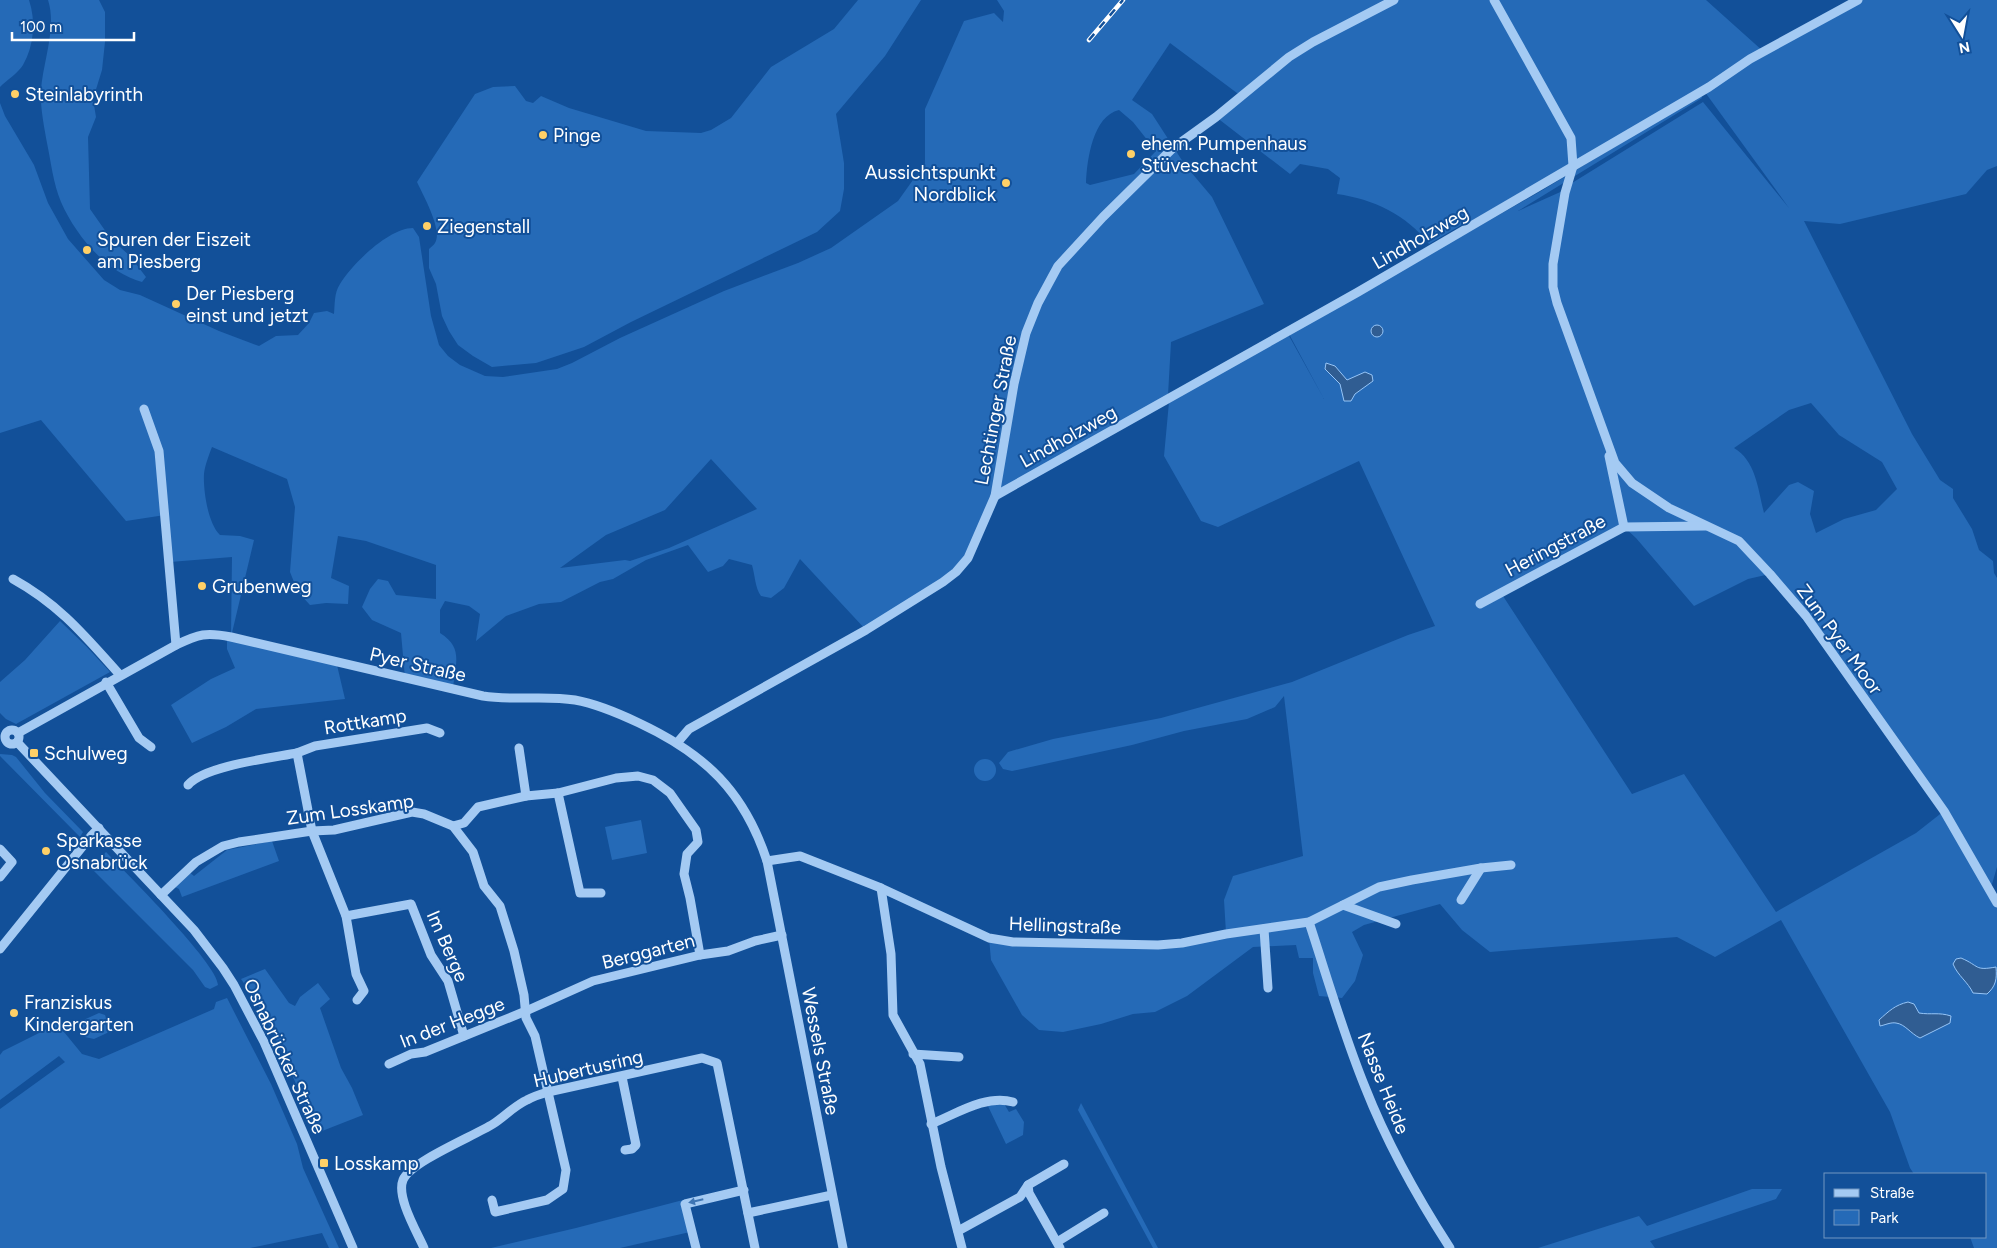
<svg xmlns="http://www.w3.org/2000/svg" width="1997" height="1248" font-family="Figtree,sans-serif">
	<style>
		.green { fill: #256ab7; fill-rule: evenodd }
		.water { fill: #305d92; stroke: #96c5f7 }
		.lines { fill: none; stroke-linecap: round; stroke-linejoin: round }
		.minor { stroke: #a4caf3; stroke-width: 9 }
		.rail-casing { stroke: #fff; stroke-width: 4.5 }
		.rail { stroke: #125099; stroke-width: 2.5; stroke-dasharray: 8; stroke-linecap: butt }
		.oneway { fill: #3e75b4 }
		.poi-dot { fill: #ffd067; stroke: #125099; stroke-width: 2 }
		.labels { text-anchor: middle; stroke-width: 4; stroke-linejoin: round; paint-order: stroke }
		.poi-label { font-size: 19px; fill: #fff; stroke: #125099; text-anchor: start }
		.street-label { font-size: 19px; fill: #fff; stroke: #125099 }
	</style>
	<rect width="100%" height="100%" fill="#125099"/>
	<g class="green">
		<path d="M0,0H29C36,21 34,46 23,65C18,73 7,80 0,87Z"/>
		<path d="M48,0H99L105,12V42L102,70L93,99L96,117L88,137L90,209L111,239L130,256L146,277L142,282C106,272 76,236 61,202C53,183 51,162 47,143C44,126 40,107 41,90C43,62 57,27 48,0Z"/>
		<path d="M858,0H921L885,56L836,114L844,163V189L840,211L817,232L631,322L584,347L536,363L492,367L473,356L458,345L449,331L442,316L436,284L429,268V249C431,247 434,245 435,243C443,230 423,195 417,182L475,94L493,87L515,86L526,101L533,103L541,96L569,108L646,131L701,133L711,130L731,118L771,67L834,29Z"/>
		<path d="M997,0H1706L1764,52L1857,0H1997V166L1987,170L1966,194L1840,224L1804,221L1912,434L1940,480L1953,489V498L1972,529L1979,550L1993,561L1994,573L1997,578V867L1990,891L1997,903V1248H1974L1970,1237H1986V1174H1914L1910,1168L1890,1112L1781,920L1715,957L1677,937L1490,952L1462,930L1440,904L1364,925L1352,932L1363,955L1355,981L1342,998L1319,996L1313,973V958H1299L1296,945L1253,947L1187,996L1155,1012L1133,1014L1101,1024L1063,1032L1039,1030L1022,1015L991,960L989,938L1158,945L1226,933L1224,900L1233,876L1303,856L1284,696L1275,707L1247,719L1184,731L1132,745L1012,771L1003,769L999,763L1008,752L1053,739L1161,718L1292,682L1408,635L1435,626L1359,461L1218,527L1201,521L1164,456L1169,402L1288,334L1324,399L1289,334L1541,191L1701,95L1702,98L1518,211L1567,189L1572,183L1703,102L1789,208L1702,88L1464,225L1461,218L1463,224L1429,244C1407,215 1373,199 1337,194L1340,178L1328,169L1300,164L1290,174L1216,117L1241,96L1170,43L1132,100L1152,114L1185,165L1212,197L1264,304L1171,342L1168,395L995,496L978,538L956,572L866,630L800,559L784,588L771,598L761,596C755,588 755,575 752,565L729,559L723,566L708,572L688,545L646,560L613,579L600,582L561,602L539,604L506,616L476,641L480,614L469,606L445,601L440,610V633C464,648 455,664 453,689L405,678L401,633L372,620L362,607L370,589L378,579L388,581L396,595L436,599V565L366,541L338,536L331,578L349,586L348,604L326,603L310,605L298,592L290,572L295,507L287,479L212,447C209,455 205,465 204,474C203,490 208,524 220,535L240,536L254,540L231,637L336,661L345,699L256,709L226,727L192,743L171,705L211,679L235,668L227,649V636H231L232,557L170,562L165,515L126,521L41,420L0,433V103L5,116L34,165L48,203L68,239L104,280L120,290L140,295L219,331L259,346L276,336L298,335L309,323L314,313L327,311L334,314C335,304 334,293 340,284C352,264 389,228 413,228L419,237L431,316L439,345L448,356L460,365L485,376L503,377L557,369L572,363L620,338L724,291L798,263L831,248L898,201L925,163V109L964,21L994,13L1003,22L1004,11ZM1119,110L1133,122L1156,151L1134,174L1090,185L1086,183C1087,159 1093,116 1119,110ZM1811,403L1839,435L1882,462L1897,489L1876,510L1844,519L1816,533L1810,514L1814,491L1798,482L1789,485L1764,513C1758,489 1756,461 1734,448L1789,410ZM711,459L757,509L669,548L630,561L625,560L560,568L606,535L665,510ZM1624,527L1636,538L1694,606L1748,579L1770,574L1944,811L1916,833L1776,912L1684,774L1632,794L1501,593Z"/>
		<polygon points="60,621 86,646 110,672 16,724 6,719 0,713 0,682 25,660"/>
		<polygon points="0,754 12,755 16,757 45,793 83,832 80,837 0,756"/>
		<circle cx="985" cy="770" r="11"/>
		<polygon points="641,820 647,853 612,860 605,827"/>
		<polygon points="272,841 279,861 182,897 179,889 175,887 189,872 194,876 227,850"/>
		<path d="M106,852C125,872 218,964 218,985L210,989L205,987L193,970L91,868Z"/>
		<path d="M265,969L289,1003L295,1006L300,997L318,983L330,999L320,1008L341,1068L352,1088L363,1115L317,1133C294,1081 274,1025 241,979Z"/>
		<polygon points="227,998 271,1084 297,1144 303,1168 339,1248 329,1248 322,1233 250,1248 0,1248 0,1109 65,1062 59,1056 0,1100 0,1055 3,1051 45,1030 55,1021 82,1054 99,1059 214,1009 216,1002"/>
		<polygon points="99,1013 105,1015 110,1029 107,1033 94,1039 85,1037 79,1030 79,1022"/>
		<polygon points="1003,1102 1009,1112 1016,1109 1024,1122 1023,1135 1006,1144 987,1104"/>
		<polygon points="1081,1103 1158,1248 1153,1248 1078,1110"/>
		<polygon points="1752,1189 1782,1189 1776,1199 1650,1241 1655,1248 1538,1248 1639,1216 1647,1226"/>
		<polygon points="683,1200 690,1232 620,1248 491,1248 576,1228"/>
	</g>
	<g class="water">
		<circle cx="1377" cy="331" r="6"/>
		<polygon points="1326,363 1335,366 1347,380 1365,372 1372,375 1373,381 1355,394 1351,401 1344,401 1340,384 1325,369"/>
		<path d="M1961,958C1980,966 1974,971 1996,967C1997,979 1996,986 1987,994L1973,993C1968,982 1958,976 1953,964L1956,959Z"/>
		<path d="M1908,1002L1914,1004L1919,1013C1931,1015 1939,1012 1951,1016L1950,1023L1920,1038C1911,1034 1905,1024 1896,1023C1891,1022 1885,1025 1880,1026L1879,1020C1889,1011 1895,1005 1908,1002Z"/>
	</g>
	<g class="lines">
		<g class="minor">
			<polyline points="1494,0 1571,138 1573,166 1565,193 1553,264 1553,287 1557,303 1615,463 1632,483 1669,508 1739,541 1770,574 1806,616 1944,811 1997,903"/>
			<polyline points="144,409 159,451 176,645"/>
			<polyline points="1609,456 1624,527"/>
			<polyline points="995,496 1358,292 1709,87 1750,59 1858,0"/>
			<path d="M13,579C60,605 85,636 120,675"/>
			<polyline points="1480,604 1624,527 1705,526"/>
			<polyline points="106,682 139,738 151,747"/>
			<circle cx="12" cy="737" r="7"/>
			<path d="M18,733L176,645C199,634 206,632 231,637L483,696C513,701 545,695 575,700C597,704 618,713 639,723C705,754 744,791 767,861L843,1248"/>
			<polyline points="17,742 194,930 223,968 234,985 264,1042 353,1248"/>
			<polyline points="677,743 689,729 866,630 943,582 956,572 968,558 995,496 1014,384 1026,333 1038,303 1058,266 1103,217 1173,148 1216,117 1289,57 1313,42 1394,0"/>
			<polyline points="519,748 526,796"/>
			<path d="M188,785C204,766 271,758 297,753"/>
			<polyline points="558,793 580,893 601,893"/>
			<polyline points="453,826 464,823 478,807 526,796 558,793 616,778 638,776 653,780 670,793 696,830 698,842 687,854 684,874 690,898 700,955"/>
			<polyline points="0,849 12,862 0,877"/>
			<polyline points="767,861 800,856 881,888 989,938 1013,942 1158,945 1182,943 1226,934 1309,922 1379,887 1412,880 1481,868 1511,865"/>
			<polyline points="881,888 891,954 893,1015 920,1064 941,1167 962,1248"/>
			<polyline points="161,895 196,862 223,846 239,842 312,831 334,830 412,812 424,814 453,826 473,852 484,886 500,906 514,951 524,995 526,1018 535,1036 566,1170 563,1189 547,1200 495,1212 492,1200"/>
			<polyline points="1461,900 1481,868"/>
			<polyline points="1343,905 1396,924"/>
			<polyline points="346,916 411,904 431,955 448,981 464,1036"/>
			<path d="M1309,922C1327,977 1343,1033 1365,1087C1387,1143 1417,1197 1450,1248"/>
			<polyline points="1264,929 1268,988"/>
			<polyline points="0,949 91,836 99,828"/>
			<polyline points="357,1000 364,991 356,974 346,916 312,831 297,753 315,746 427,728 440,733"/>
			<polyline points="913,1054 959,1057"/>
			<polyline points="389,1064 411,1054 425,1052 526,1011 593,981 700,955 728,951 755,941 782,935"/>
			<polyline points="622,1077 636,1145 632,1149 625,1150"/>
			<path d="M931,1124C956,1114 986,1094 1013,1102"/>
			<polyline points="1028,1185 1064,1164"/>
			<polyline points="748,1213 832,1195"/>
			<polyline points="958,1231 1020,1197 1028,1185 1029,1193 1060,1248"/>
			<polyline points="1057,1242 1104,1213"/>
			<path d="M424,1248C417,1232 396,1197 403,1180C410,1162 474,1136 493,1124C504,1117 514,1106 527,1100C534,1096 541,1094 548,1092L702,1058L717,1063L755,1248"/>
			<polyline points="696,1248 685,1204 744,1190"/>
		</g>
		<g class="rail-casing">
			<polyline id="rail" points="1089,40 1123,0"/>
		</g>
		<use href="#rail" class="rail"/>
	</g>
	<defs><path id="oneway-solid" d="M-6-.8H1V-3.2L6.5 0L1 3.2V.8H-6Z" transform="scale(1.25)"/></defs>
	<use class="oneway" href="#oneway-solid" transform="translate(696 1201) rotate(167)"/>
	<g class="poi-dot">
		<circle cx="15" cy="94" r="5"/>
		<circle cx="543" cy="135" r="5"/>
		<circle cx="1131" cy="154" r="5"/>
		<circle cx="1006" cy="183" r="5"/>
		<circle cx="427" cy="226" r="5"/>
		<circle cx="87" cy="250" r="5"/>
		<circle cx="176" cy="304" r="5"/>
		<circle cx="202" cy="586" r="5"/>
		<rect x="29" y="748" width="10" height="10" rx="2.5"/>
		<circle cx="46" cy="851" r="5"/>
		<circle cx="14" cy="1013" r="5"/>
		<rect x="319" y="1158" width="10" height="10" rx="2.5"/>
	</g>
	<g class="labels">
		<g class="poi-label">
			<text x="25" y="101">Steinlabyrinth</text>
			<text x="553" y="142">Pinge</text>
			<text x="1141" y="150">ehem. Pumpenhaus<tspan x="1141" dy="22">Stüveschacht</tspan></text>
			<text x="996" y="179" text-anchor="end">Aussichtspunkt<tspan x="996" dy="22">Nordblick</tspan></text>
			<text x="437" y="233">Ziegenstall</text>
			<text x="97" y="246">Spuren der Eiszeit<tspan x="97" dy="22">am Piesberg</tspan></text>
			<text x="186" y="300">Der Piesberg<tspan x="186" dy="22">einst und jetzt</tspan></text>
			<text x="212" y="593">Grubenweg</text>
			<text x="44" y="760">Schulweg</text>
			<text x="56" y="847">Sparkasse<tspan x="56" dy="22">Osnabrück</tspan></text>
			<text x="24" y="1009">Franziskus<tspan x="24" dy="22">Kindergarten</tspan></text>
			<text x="334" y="1170">Losskamp</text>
		</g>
		<g class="street-label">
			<text transform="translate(1420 237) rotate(-30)" y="7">Lindholzweg</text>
			<text transform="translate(995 410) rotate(-79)" y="7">Lechtinger Straße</text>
			<text transform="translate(1068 436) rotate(-29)" y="7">Lindholzweg</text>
			<text transform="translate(1555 545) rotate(-28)" y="7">Heringstraße</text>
			<text transform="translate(1840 639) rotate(54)" y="7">Zum Pyer Moor</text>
			<text transform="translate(418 664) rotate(13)" y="7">Pyer Straße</text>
			<text transform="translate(365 721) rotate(-9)" y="7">Rottkamp</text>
			<text transform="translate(350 809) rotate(-8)" y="7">Zum Losskamp</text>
			<text transform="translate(1065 925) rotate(2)" y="7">Hellingstraße</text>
			<text transform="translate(448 946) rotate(66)" y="7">Im Berge</text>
			<text transform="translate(648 951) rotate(-14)" y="7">Berggarten</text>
			<text transform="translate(452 1022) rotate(-21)" y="7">In der Hegge</text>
			<text transform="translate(821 1051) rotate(79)" y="7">Wessels Straße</text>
			<text transform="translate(285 1056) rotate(65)" y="7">Osnabrücker Straße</text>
			<text transform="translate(588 1068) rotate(-13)" y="7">Hubertusring</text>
			<text transform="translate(1384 1083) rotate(68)" y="7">Nasse Heide</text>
		</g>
	</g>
	<rect x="1824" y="1173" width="162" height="65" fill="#125099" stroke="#7196c2"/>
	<rect x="1834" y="1189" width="25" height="8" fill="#a4caf3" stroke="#7196c2"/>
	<text x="1870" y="1198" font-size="15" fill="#ffffff">Straße</text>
	<rect x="1834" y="1210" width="25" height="15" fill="#256ab7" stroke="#7196c2"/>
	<text x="1870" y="1223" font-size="15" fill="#ffffff">Park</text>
	<g transform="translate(1962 35) rotate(169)" stroke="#125099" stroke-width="4" paint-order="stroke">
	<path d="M0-4L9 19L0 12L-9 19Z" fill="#ffffff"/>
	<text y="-8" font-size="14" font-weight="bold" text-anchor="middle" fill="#ffffff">N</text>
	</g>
	<path d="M12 32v8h122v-8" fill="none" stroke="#ffffff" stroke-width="2.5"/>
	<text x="20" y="32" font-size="15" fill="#ffffff" stroke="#125099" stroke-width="4" paint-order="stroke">100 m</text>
</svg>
